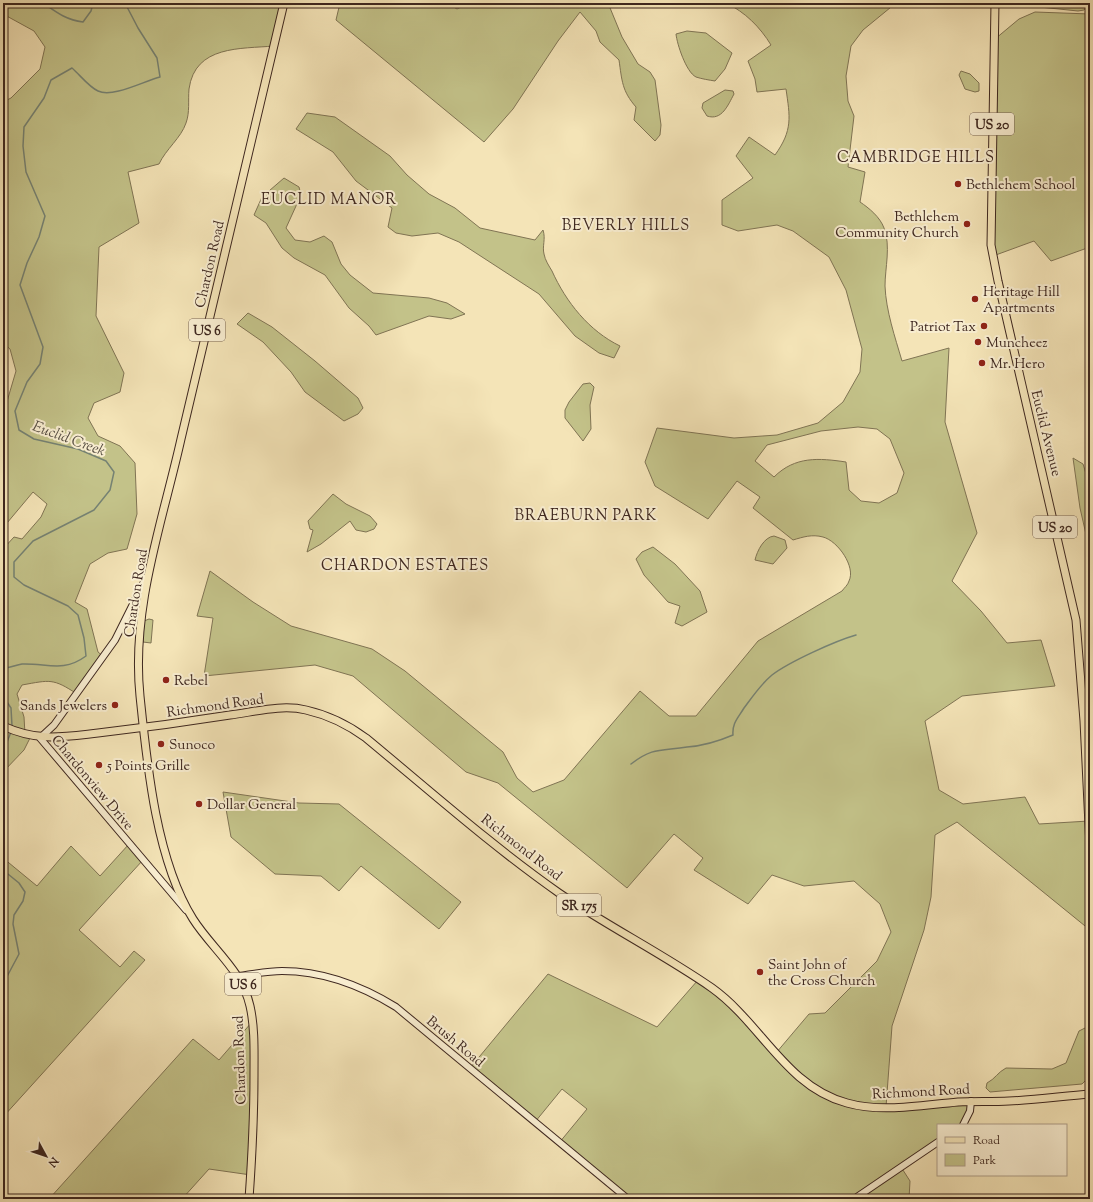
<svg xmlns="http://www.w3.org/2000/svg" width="1093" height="1202" font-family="'Sorts Mill Goudy',serif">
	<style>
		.green { fill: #c3c289; stroke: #807454; fill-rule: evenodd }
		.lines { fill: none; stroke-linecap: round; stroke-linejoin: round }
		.stream { stroke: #768273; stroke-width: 1.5 }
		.secondary-casing { stroke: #3e271f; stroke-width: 8 }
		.primary-casing { stroke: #3e271f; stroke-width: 9 }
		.secondary { stroke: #f8edd0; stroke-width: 6 }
		.primary { stroke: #f4e4b7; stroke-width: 7 }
		.poi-dot { fill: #8f2418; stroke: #f8edd0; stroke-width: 1.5 }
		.labels { text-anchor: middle; stroke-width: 4; stroke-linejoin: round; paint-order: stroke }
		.shield { fill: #f8edd0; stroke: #766254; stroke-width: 1 }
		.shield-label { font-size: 13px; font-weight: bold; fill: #3e271f }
		.poi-label { font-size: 14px; fill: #3e271f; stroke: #f8edd0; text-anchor: start }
		.street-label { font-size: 14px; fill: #3e271f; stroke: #f8edd0 }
		.neighbourhood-label { font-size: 15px; letter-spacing: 1px; fill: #3e271f; stroke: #f8edd0 }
		.water-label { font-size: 15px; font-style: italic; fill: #564d42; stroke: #f8edd0 }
	</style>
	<rect width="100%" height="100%" fill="#f4e4b7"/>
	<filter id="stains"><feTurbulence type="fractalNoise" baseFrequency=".005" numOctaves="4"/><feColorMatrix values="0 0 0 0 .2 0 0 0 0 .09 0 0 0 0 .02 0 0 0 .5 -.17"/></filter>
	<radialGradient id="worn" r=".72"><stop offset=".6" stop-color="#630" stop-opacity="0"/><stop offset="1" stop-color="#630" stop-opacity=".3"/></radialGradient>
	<g class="green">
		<path d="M3,3H284L274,46C241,49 195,45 189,89C188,101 190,112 186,123C181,138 166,149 159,164L128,172L139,223L99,247L96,316L124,373L120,392L94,403L88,418L98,436L120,446L135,463L137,514L127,549L108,553L90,564L75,602L87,609L98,652L104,657L77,694C53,678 50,680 22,685L17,694L24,717L25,734L31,736L24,750L3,772V549L14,537L22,539L41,517L47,504L33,492L7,523L3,521V415L16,371L10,349L3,343V102L11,98L40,69L45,47L34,31L3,14Z"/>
		<path d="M340,3H447L457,9L469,3H608L622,37L638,64L650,72L655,80L661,125L660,135L655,141L634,120L636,107C622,91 622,81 619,60L600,42L596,31L580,12L558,41L513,109L484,142L336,20Z"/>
		<path d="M726,3H896L863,30L851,46L846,76L848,101L854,116L848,167L865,172L860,202C869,208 880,217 884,228C891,246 885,268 885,286C886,311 895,337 902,361L949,348L945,422L977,533L952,581L981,611L1007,643L1041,640L1055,686L962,696L925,721L939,790L963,804L1025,797L1039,824L1089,821L1090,930L957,822L935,835L931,897L924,930L892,1026L886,1107L971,1101L963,1125H938V1142L901,1167L910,1181L909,1199H628L559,1143L587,1109L562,1089L535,1122L470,1068L548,974L657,1027L698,980L709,987L776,1053L809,1014L825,1013L877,961L891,932L880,904L854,881L804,886L772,875L748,904L694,870L703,858L674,834L627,888L498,783L466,772L353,676L315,665L204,676L213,618L197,616L210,571L253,602L291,626L372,649L405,671L503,752L517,778L533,792L564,780L640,691L669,716H696L758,641L842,591C844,588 848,585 849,581C856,567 838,541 823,537C812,534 803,537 793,540L753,508L760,497L737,481L708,519L655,486L645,462L657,428L734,438L777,435L818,423L843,402L860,372L862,349L846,290L829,257L793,231L777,225L738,231L722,225V200L753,178L736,156L749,137L775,155C793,130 790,117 786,89L757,92L755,79L748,61L771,45C760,27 745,12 726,3ZM858,427L877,429L890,439L904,473L897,493L879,503L861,501L849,490L846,462C819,458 795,456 774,477L755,461L767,445L821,431Z"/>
		<polygon points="1027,3 1090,3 1084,10 1078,11 1030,6"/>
		<polygon points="1035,12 1090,14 1090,247 1051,261 1034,241 993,256 995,39 1019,19"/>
		<path d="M687,31L706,33L732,53L725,69L715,81C709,80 702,79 696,77C686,72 677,44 676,34Z"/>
		<polygon points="961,71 970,74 979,83 979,91 975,92 965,89 959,75"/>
		<path d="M725,90L733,91L734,94C728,105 722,121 707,116L702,108L703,103Z"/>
		<path d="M307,113L335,117L390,156L407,175L429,194L455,208L480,228L535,240L543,230C546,239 542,246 544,254C545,260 549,266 552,271C566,302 589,331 620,346L614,358L599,353L575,336L539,294L459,242L438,233L412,236L396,233L388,227L392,208L356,181L333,152L296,129Z"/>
		<polygon points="284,178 299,187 301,195 286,228 295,240 310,242 324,236 332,242 341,264 350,275 373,293 429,298 447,303 465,314 451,319 429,316 376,335 369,326 349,308 325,275 294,258 282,248 266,223 254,215 262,197"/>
		<polygon points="248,313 272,327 315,361 358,398 363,408 358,414 344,421 305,392 291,372 263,342 237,324"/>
		<polygon points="590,383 594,387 590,405 591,429 583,441 565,418 565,410 569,402 583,384"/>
		<path d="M1073,458L1083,464C1093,491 1090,522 1090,552L1080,508Z"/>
		<polygon points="333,494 346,504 370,516 377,524 374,529 366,532 356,530 350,521 321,544 307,552 313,530 310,529 308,521"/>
		<path d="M774,536L785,540L787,548L773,564L755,560C757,551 764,537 774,536Z"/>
		<polygon points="653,547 675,564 700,591 707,612 682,626 675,623 680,606 668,602 644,575 636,559 642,552"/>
		<polygon points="149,619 153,620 151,643 143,642 144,621"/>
		<polygon points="223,792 299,803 339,804 461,902 439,929 361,866 339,891 321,876 275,874 231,837"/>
		<polygon points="129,844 143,860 79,930 120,967 134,951 145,960 3,1117 3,858 37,886 71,846 100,876"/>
		<polygon points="252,1022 251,1175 209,1169 182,1199 49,1199 193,1039 219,1060"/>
		<path d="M1087,1027L1090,1029V1076L1082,1084L990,1092L986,1088L987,1083C995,1079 998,1072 1006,1068L1052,1069L1066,1063L1079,1031Z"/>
	</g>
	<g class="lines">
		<g class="stream">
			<path d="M43,3C56,12 66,20 83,22L91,11L93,3"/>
			<path d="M3,674L6,668C11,667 17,665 22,664C47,663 63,673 86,656L84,638L78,615L68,606L24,585L14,577V562L33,541L94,510L110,490L114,472L106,461L78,449L34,439L19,430L15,411L27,382L40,364L43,347L20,285L27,263L39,237L45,216L26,172L23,146L24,127L44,98L51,80L72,68C80,75 89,87 98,91C113,98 144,81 160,77L157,58L138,28L125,3"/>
			<polyline points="3,696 11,708 12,726"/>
			<polyline points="3,752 11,732"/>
			<path d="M631,764C653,747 661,751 687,747C702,746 719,741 733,735C732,723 738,718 744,708C753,696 761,684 772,675C789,662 835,641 856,635"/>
			<polyline points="3,870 19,883 25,892 23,901 14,915 13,924 19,954 3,984"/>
		</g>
		<g class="secondary-casing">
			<g id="secondary">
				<polyline points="147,576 115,640 54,725 40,738 186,910"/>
				<path d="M239,976C253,974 268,971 282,971C323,971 362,986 396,1007L628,1199"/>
				<polyline points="963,1125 970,1111 971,1101"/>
				<polyline points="854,1199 938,1142"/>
			</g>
		</g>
		<g class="primary-casing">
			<g id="primary">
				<polyline points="995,3 991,245 998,281 1076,620 1084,721 1090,846"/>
				<path d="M3,726C38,742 62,737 98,733C142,728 186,722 230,715C254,712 282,704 306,710C328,715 347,724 366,738C429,790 492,846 559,893C609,927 663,954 712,988C761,1023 786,1087 847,1103C882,1113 922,1105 958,1102C975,1101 992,1102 1009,1101C1036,1100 1063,1096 1090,1094"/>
				<path d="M249,1199C252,1157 254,1116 254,1075C254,1052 255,1028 250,1006C242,970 212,949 193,919C156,860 147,764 140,696C131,608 162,524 181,439C215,294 250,149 284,3"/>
			</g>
		</g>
		<use href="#secondary" class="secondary"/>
		<use href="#primary" class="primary"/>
	</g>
	<g class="poi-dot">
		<circle cx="958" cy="184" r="4"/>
		<circle cx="967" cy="224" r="4"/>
		<circle cx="975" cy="299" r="4"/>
		<circle cx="984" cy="326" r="4"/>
		<circle cx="978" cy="342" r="4"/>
		<circle cx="982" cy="363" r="4"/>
		<circle cx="166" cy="680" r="4"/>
		<circle cx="115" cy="705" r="4"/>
		<circle cx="161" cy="744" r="4"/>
		<circle cx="99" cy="765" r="4"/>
		<circle cx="199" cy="804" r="4"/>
		<circle cx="760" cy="972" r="4"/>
	</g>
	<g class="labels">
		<g class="shield">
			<rect x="970" y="113" width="44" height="22" rx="3"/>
			<rect x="189" y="319" width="36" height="22" rx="3"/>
			<rect x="1033" y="516" width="44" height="22" rx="3"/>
			<rect x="557" y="894" width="44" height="22" rx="3"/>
			<rect x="225" y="973" width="36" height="22" rx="3"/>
		</g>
		<g class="shield-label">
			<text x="992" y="129">US 20</text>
			<text x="207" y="335">US 6</text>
			<text x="1055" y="532">US 20</text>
			<text x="579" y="910">SR 175</text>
			<text x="243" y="989">US 6</text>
		</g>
		<g class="poi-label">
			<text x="966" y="189">Bethlehem School</text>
			<text x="959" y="221" text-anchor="end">Bethlehem<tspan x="959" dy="16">Community Church</tspan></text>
			<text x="983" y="296">Heritage Hill<tspan x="983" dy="16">Apartments</tspan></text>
			<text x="976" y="331" text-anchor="end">Patriot Tax</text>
			<text x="986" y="347">Muncheez</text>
			<text x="990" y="368">Mr. Hero</text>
			<text x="174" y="685">Rebel</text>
			<text x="107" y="710" text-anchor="end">Sands Jewelers</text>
			<text x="169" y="749">Sunoco</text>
			<text x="107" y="770">5 Points Grille</text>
			<text x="207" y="809">Dollar General</text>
			<text x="768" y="969">Saint John of<tspan x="768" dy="16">the Cross Church</tspan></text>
		</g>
		<g class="street-label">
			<text transform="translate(209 264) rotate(-77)" y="5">Chardon Road</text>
			<text transform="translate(1047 433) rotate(76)" y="5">Euclid Avenue</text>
			<text transform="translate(135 593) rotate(-81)" y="5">Chardon Road</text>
			<text transform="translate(215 705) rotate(-8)" y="5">Richmond Road</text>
			<text transform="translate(93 782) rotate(50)" y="5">Chardonview Drive</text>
			<text transform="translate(522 847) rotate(38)" y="5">Richmond Road</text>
			<text transform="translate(456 1041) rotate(40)" y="5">Brush Road</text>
			<text transform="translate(239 1060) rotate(-92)" y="5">Chardon Road</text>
			<text transform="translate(921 1091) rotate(-3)" y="5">Richmond Road</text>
		</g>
		<g class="neighbourhood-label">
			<text x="916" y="162">CAMBRIDGE HILLS</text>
			<text x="329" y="204">EUCLID MANOR</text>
			<text x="626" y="230">BEVERLY HILLS</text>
			<text x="586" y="520">BRAEBURN PARK</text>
			<text x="405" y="570">CHARDON ESTATES</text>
		</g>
		<g class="water-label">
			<text transform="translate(69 438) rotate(20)" y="5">Euclid Creek</text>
		</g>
	</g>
	<rect width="1093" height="1202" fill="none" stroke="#f4e4b7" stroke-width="16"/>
	<rect x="4" y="4" width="1085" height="1194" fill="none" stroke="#3e271f" stroke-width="2"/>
	<rect x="8" y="8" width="1077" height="1186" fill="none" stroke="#3e271f"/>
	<rect x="937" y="1124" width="130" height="52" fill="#f8edd0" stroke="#ae9e89"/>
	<rect x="945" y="1137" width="20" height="6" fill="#f4e4b7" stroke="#ae9e89"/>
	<text x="973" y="1144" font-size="12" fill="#3e271f">Road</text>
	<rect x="945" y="1154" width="20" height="12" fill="#c3c289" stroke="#ae9e89"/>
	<text x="973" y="1164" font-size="12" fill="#3e271f">Park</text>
	<g transform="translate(46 1156) rotate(130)" stroke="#f8edd0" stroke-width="3" paint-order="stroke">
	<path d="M0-3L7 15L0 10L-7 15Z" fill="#3e271f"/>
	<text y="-6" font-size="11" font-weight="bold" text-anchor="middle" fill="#3e271f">N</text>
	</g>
	<rect width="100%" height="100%" filter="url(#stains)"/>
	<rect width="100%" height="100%" fill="url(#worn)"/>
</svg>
